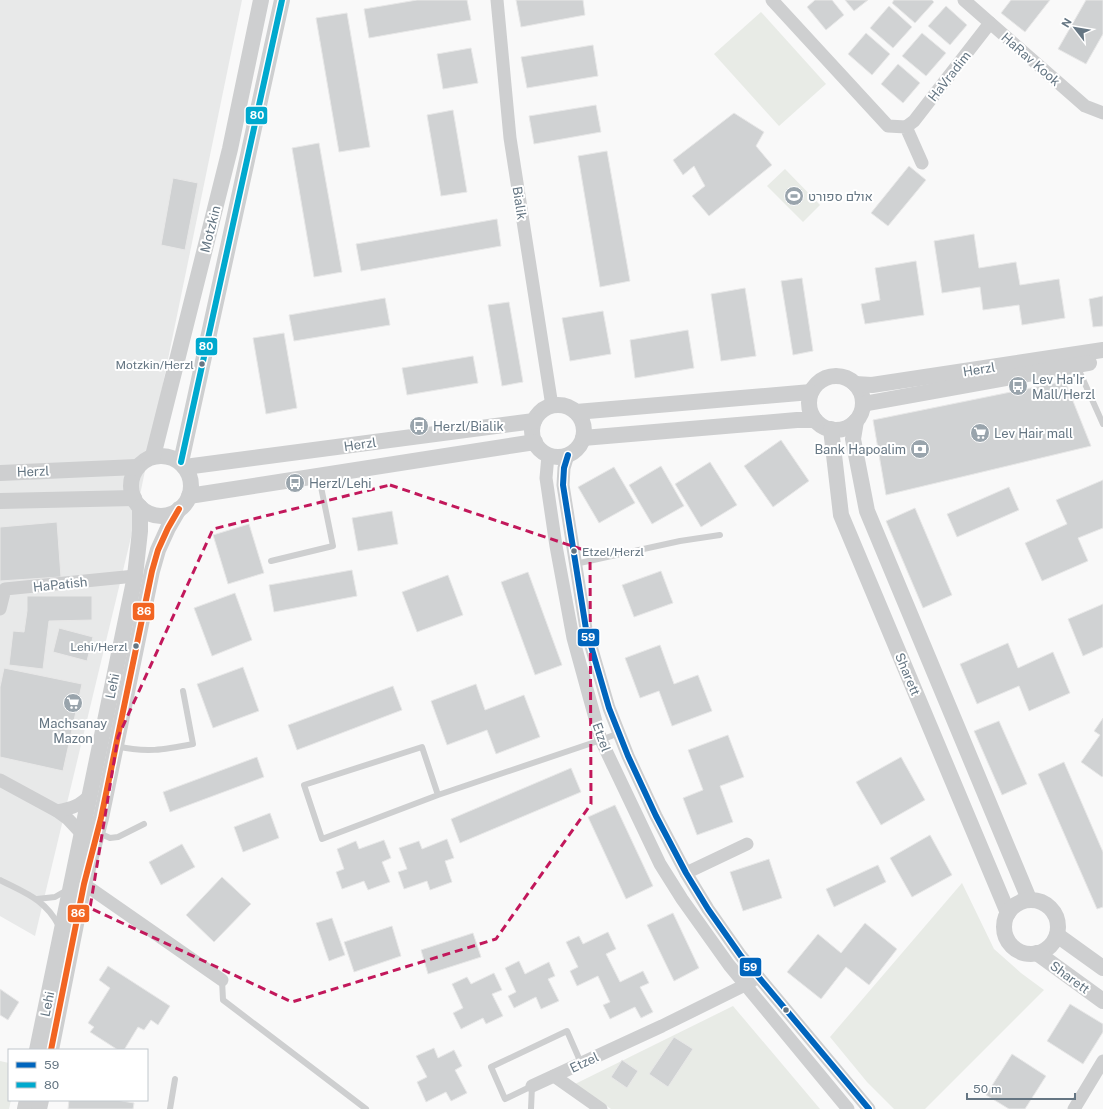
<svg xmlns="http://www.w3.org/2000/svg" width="1103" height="1109" font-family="'Public Sans',Heebo,sans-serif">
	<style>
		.built { fill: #e8e9e9 }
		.green { fill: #e8ebe6 }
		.building { fill: #d0d2d3; stroke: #e8e8e8 }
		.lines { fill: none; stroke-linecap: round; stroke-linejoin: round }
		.service { stroke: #cecfd0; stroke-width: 6 }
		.minor { stroke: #cecfd0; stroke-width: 13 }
		.tertiary { stroke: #cecfd0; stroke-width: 16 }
		.bus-1-casing { stroke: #fff; stroke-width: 9 }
		.bus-2-casing { stroke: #fff; stroke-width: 9 }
		.bus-3-casing { stroke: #fff; stroke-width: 9 }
		.bus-1 { stroke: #0065bd; stroke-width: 6 }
		.bus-2 { stroke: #00a9ce; stroke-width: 6 }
		.bus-3 { stroke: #f26522; stroke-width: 6 }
		.marked { fill: none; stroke: #c2185b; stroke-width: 3; stroke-dasharray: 8 5; stroke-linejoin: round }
		.bus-dot { fill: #657683; stroke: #fff; stroke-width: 1.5 }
		.labels { text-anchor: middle; stroke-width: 4; stroke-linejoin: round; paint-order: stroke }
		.bus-label { font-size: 12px; fill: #657683; stroke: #fff; text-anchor: end }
		.street-label { font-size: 13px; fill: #657683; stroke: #fff }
		.poi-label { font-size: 13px; fill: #657683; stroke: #fff; text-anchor: start }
		.line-badge { stroke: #fff; stroke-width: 1.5 }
		.badge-label { font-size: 11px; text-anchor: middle; font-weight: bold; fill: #fff }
	</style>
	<rect width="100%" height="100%" fill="#f9f9f9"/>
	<polygon class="built" points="0,0 242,0 133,529 35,936 0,916"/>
	<g class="green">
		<polygon points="761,12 826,84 779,126 714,54"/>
		<polygon points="785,169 820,205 803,222 767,186"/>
		<polygon points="962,883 994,949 1021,973 1044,990 925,1109 894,1109 867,1082 830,1037"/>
		<polygon points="733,1006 820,1109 611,1109 575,1084"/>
		<polygon points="0,1061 9,1063 9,1100 11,1100 9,1109 0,1109"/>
	</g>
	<g class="building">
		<polygon points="417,0 467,0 471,20 369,38 364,9"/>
		<polygon points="516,0 583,0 585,15 521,27"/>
		<polygon points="815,0 832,0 844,15 826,30 807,7"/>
		<polygon points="845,0 868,0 854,11"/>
		<polygon points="894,0 932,0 934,2 915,23 892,3"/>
		<polygon points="1011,0 1050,0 1025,32 1001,13"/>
		<polygon points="1086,0 1103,0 1103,34 1086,64 1058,49"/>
		<polygon points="889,6 912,27 893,48 870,28"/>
		<polygon points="946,6 967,25 950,45 928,26"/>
		<polygon points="347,13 370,147 339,152 316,18"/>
		<polygon points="866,33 890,54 872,75 848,54"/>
		<polygon points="922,33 946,53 926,76 902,56"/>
		<polygon points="593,45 598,76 527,88 521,57"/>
		<polygon points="471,48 478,83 443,89 437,54"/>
		<polygon points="898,64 920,83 903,103 881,84"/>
		<polygon points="596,105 601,132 534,144 529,116"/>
		<polygon points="453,110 467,192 441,196 427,115"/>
		<polygon points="734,113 764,132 756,146 772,165 709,216 692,196 705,186 694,166 683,175 673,160"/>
		<polygon points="319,143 342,272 314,277 292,148"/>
		<polygon points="607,151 630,281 600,287 578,156"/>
		<polygon points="909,166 926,180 888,226 871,213"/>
		<polygon points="173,178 198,183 185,250 161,245"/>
		<polygon points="497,219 501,246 361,271 356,244"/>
		<polygon points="974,234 979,268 1016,262 1020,285 1059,279 1065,318 1022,325 1019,305 983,310 980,287 942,293 934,241"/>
		<polygon points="916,261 924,315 865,324 861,304 880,300 875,268"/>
		<polygon points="802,278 813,351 793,355 781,281"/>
		<polygon points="745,288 756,356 721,361 711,294"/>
		<polygon points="1103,296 1103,326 1093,327 1089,299"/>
		<polygon points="385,298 390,325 294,341 289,315"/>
		<polygon points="509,302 523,382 502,386 488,305"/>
		<polygon points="603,311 611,354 570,361 562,318"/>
		<polygon points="688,330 694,368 635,378 630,340"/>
		<polygon points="284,333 297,408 266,414 253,338"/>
		<polygon points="473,356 478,383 407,395 402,368"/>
		<polygon points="1065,381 1091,446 886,495 873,420"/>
		<polygon points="781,440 809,481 773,507 744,466"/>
		<polygon points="710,462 737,505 701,527 675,484"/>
		<polygon points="661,466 684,506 652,524 629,485"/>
		<polygon points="614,467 635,503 599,523 578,487"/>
		<polygon points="1103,480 1103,528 1078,538 1088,561 1042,581 1025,543 1067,524 1056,500"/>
		<polygon points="1009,487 1019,510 957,537 947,514"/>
		<polygon points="915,508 952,595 923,608 886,521"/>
		<polygon points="392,511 398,544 358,551 352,518"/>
		<polygon points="57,522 61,577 0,581 0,527"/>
		<polygon points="249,524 264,573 228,584 213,535"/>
		<polygon points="352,570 357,596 274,612 269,585"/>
		<polygon points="661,571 673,603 634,617 622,585"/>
		<polygon points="528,572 562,665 535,675 501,582"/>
		<polygon points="448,575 463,615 417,632 402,592"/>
		<polygon points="235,593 252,640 212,656 194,608"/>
		<polygon points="27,596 92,596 92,620 49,621 43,669 9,665 13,631 24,632 27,611"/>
		<polygon points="1103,604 1103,647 1083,656 1068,619"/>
		<polygon points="59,628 93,637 87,661 53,652"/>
		<polygon points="1008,643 1018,668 1053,652 1070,693 1029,711 1019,686 977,704 960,664"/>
		<polygon points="660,645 674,684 698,675 712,711 672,726 659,691 640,698 625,658"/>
		<polygon points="243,667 259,711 213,728 197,684"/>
		<polygon points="4,668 82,684 63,771 0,757 0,687"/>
		<polygon points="476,684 485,710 524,695 540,737 496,754 487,730 447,745 431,701"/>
		<polygon points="393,686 402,710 297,750 288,725"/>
		<polygon points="1103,718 1103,776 1102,777 1081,762 1100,735 1094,731"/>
		<polygon points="999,721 1027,784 1002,795 974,731"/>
		<polygon points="728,735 744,777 720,786 733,822 697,835 683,798 703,790 688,750"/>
		<polygon points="257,757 264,777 170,812 163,792"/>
		<polygon points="901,757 925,800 881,825 856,782"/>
		<polygon points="1064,762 1103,852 1103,907 1097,909 1038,774"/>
		<polygon points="571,768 581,792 460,843 451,819"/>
		<polygon points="615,805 653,886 626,899 588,817"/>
		<polygon points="270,813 279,838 243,852 234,827"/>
		<polygon points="930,835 952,875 912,897 890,858"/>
		<polygon points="447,839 454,858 445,861 452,882 430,890 427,881 404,889 398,872 407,869 399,848 419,841 422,849"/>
		<polygon points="384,840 391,858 382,862 390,882 368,890 364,881 342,889 336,872 344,869 337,849 356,841 359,849"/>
		<polygon points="182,844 195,867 161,885 149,862"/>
		<polygon points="769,859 782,898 743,911 730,872"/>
		<polygon points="878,865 886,882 834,907 826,889"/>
		<polygon points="222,877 251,904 214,942 186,915"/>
		<polygon points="673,913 699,968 674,981 647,925"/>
		<polygon points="332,918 345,955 329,961 316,923"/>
		<polygon points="865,923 897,949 869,985 846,967 821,999 787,972 818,934 841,953"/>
		<polygon points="392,926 401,956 354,972 344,942"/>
		<polygon points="608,932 616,949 606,954 620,982 643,971 649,983 640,987 653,1012 641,1018 635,1007 610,1019 603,1005 610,1002 598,976 577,986 570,971 578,967 566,942 579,936 583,944"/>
		<polygon points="473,933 481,957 428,974 421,950"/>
		<polygon points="519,961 525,974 549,962 555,976 548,979 559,1001 541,1009 536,997 514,1008 508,996 516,992 505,968"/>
		<polygon points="108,966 170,1006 158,1025 151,1020 144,1030 138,1027 124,1050 118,1050 90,1032 94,1027 88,1023 110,988 99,980"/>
		<polygon points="494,973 502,990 492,994 503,1016 486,1024 483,1018 461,1029 453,1013 463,1008 452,984 467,977 471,984"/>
		<polygon points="0,989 19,1002 8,1020 0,1015"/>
		<polygon points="1070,1004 1103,1024 1103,1032 1083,1064 1047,1041"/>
		<polygon points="674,1037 693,1049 668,1087 649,1074"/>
		<polygon points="434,1048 438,1058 454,1050 462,1066 455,1070 467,1093 451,1101 446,1092 426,1102 417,1082 427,1077 416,1056"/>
		<polygon points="1012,1054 1046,1076 1025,1109 1009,1109 986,1095"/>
		<polygon points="622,1060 638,1071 627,1088 611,1077"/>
		<polygon points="69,1100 116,1100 134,1103 133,1109 68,1109"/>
	</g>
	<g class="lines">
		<g class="service">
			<polyline points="1077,366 1103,424"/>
			<polyline points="271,561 333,546 319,477"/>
			<polyline points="575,564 680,541 720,535"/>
			<path d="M116,746C146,753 163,750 193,744L183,691"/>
			<polyline points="438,795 422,747 304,785 322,839 438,795 601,740 619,733"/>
			<polyline points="99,833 110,838 118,837 144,824"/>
			<path d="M0,880C25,893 45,899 59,926"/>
			<polyline points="37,899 55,897 67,890"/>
			<polyline points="222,980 223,1000 366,1109"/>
			<polyline points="170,1109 175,1079"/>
			<polyline points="531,1109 532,1086 505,1099 491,1067 567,1031 581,1063"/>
		</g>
		<g class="minor">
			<polyline points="497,0 510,138 552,406"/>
			<polyline points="772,0 888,126 906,127 922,163"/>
			<polyline points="964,0 1085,106 1103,113"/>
			<polyline points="906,127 914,121 990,23"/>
			<polyline points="548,455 546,478 556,546 573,638 601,740 660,864 682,899 729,965 848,1109"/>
			<polyline points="568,455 564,468 563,485 586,629 600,677 609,708 628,756 656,816 686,873 708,909 741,956 869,1109"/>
			<polyline points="0,609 5,589 135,576"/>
			<polyline points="0,780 57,811 68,819 82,834 89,833"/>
			<path d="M57,811C73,808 79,806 90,795"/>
			<polyline points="686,873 747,844"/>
			<polyline points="76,886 84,884 222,980"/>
			<polyline points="554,1076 601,1109"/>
			<polyline points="532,1086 662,1026 745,985 752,981"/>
			<polyline points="1074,1109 1103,1061"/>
		</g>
		<g class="tertiary">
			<circle cx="836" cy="403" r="27"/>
			<polyline points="855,384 872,385 1103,350"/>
			<polyline points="863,404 1089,363"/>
			<circle cx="558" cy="431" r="26"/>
			<polyline points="576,412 811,392"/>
			<polyline points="856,421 853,439 867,511 1029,899"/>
			<polyline points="831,429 841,515 1008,913"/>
			<polyline points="583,438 797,420 815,420"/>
			<circle cx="161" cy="486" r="30"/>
			<polyline points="153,456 230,149 261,0"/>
			<polyline points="181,462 282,0"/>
			<polyline points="185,467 534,421"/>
			<polyline points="0,473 137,467"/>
			<polyline points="189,496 535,442"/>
			<polyline points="0,501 134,498"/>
			<circle cx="1031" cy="927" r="27"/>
			<polyline points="1057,935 1103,968"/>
			<polyline points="1037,953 1103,1001"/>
			<polyline points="37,1050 135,576 140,531 140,507"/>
			<polyline points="51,1050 84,884 101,818 152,571 158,550 168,528 179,509"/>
			<polyline points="25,1109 27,1100"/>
			<polyline points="39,1109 41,1100"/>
		</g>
		<g class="bus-1-casing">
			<polyline id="bus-1" points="568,455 564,468 563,485 586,629 600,677 609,708 628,756 656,816 686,873 708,909 741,956 869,1109"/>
		</g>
		<g class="bus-2-casing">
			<polyline id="bus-2" points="181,462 282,0"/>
		</g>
		<g class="bus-3-casing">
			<polyline id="bus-3" points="51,1050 84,884 101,818 152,571 158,550 168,528 179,509"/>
		</g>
		<use href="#bus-1" class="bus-1"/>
		<use href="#bus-2" class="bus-2"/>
		<use href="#bus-3" class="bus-3"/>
	</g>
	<path class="marked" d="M390,485L590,552L591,804L496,939L292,1002L90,908L118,737L213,529Z"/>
	<defs>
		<g id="stadium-disc" transform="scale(1)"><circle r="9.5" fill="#99a4ac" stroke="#fff"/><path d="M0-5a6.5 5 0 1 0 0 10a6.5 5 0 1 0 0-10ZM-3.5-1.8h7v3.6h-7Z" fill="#fff"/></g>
		<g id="bus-disc" transform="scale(1)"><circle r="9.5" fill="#99a4ac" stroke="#fff"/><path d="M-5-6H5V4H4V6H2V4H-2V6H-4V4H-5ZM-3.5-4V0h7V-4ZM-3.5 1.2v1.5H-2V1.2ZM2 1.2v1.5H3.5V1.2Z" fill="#fff"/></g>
		<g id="supermarket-disc" transform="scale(1)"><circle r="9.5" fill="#99a4ac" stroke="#fff"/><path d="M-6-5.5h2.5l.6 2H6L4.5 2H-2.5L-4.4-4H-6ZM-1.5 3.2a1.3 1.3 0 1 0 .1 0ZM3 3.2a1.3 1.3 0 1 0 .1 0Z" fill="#fff"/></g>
		<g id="bank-disc" transform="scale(1)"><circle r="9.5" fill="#99a4ac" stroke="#fff"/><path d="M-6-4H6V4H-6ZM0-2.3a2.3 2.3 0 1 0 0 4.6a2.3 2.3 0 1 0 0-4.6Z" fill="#fff"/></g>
	</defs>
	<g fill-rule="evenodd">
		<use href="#stadium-disc" x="794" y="196"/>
		<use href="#bus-disc" x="1018" y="386"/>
		<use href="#bus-disc" x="419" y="426"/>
		<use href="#supermarket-disc" x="980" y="433"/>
		<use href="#bank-disc" x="920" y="449"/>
		<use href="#bus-disc" x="295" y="483"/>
		<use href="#supermarket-disc" x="73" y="703"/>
	</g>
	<g class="bus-dot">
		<circle cx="202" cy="364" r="3.5"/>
		<circle cx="574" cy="551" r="3.5"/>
		<circle cx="136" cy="646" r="3.5"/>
		<circle cx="786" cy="1010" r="3.5"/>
	</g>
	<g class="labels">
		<g class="bus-label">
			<text x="194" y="369">Motzkin/Herzl</text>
			<text x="582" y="556" text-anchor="start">Etzel/Herzl</text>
			<text x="128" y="651">Lehi/Herzl</text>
		</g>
		<g class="street-label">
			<text transform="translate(1031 59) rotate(41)" y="5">HaRav Kook</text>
			<text transform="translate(949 76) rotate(-52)" y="5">HaVradim</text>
			<text transform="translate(520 203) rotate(81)" y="5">Bialik</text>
			<text transform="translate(210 229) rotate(-76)" y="5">Motzkin</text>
			<text transform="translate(979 369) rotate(-9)" y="5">Herzl</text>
			<text transform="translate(360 444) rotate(-8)" y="5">Herzl</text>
			<text transform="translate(33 471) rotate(-2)" y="5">Herzl</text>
			<text transform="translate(60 584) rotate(-6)" y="5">HaPatish</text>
			<text transform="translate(908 674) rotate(67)" y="5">Sharett</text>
			<text transform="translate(112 686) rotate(-78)" y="5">Lehi</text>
			<text transform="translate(602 737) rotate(70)" y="5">Etzel</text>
			<text transform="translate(1070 977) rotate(36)" y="5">Sharett</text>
			<text transform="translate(47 1004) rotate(-78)" y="5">Lehi</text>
			<text transform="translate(584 1062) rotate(-25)" y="5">Etzel</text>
		</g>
		<g class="poi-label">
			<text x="808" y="201">אולם ספורט</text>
			<text x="1032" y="384">Lev Ha'Ir<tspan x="1032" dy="15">Mall/Herzl</tspan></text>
			<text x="433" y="431">Herzl/Bialik</text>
			<text x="994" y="438">Lev Hair mall</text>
			<text x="906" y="454" text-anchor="end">Bank Hapoalim</text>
			<text x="309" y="488">Herzl/Lehi</text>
			<text x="73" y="728" text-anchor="middle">Machsanay<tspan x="73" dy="15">Mazon</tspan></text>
		</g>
	</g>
	<g class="line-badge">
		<rect x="245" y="106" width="23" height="19" rx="4" fill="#00a9ce"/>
		<rect x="195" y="337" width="23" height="19" rx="4" fill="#00a9ce"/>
		<rect x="132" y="602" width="23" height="19" rx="4" fill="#f26522"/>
		<rect x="577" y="628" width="23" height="19" rx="4" fill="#0065bd"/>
		<rect x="67" y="904" width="23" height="19" rx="4" fill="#f26522"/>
		<rect x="739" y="957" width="23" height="20" rx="4" fill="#0065bd"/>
	</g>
	<g class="badge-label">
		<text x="257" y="119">80</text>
		<text x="206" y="350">80</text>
		<text x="144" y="615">86</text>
		<text x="588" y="641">59</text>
		<text x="78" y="917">86</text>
		<text x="750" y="971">59</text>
	</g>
	<rect x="8" y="1049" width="140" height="52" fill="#ffffff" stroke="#c1c8cd"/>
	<rect x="16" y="1062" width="20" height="6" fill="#0065bd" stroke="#c1c8cd"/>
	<text x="44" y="1069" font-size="12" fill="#657683">59</text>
	<rect x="16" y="1082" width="20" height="6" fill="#00a9ce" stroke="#c1c8cd"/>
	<text x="44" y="1089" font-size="12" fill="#657683">80</text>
	<g transform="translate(1075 28) rotate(301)" stroke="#ffffff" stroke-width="3" paint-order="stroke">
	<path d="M0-3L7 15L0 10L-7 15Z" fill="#657683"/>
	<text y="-6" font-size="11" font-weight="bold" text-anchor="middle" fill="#657683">N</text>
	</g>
	<path d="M967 1093v6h108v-6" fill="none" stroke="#657683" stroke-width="2"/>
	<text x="973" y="1093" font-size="12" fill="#657683" stroke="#ffffff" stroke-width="3" paint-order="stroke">50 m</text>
</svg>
